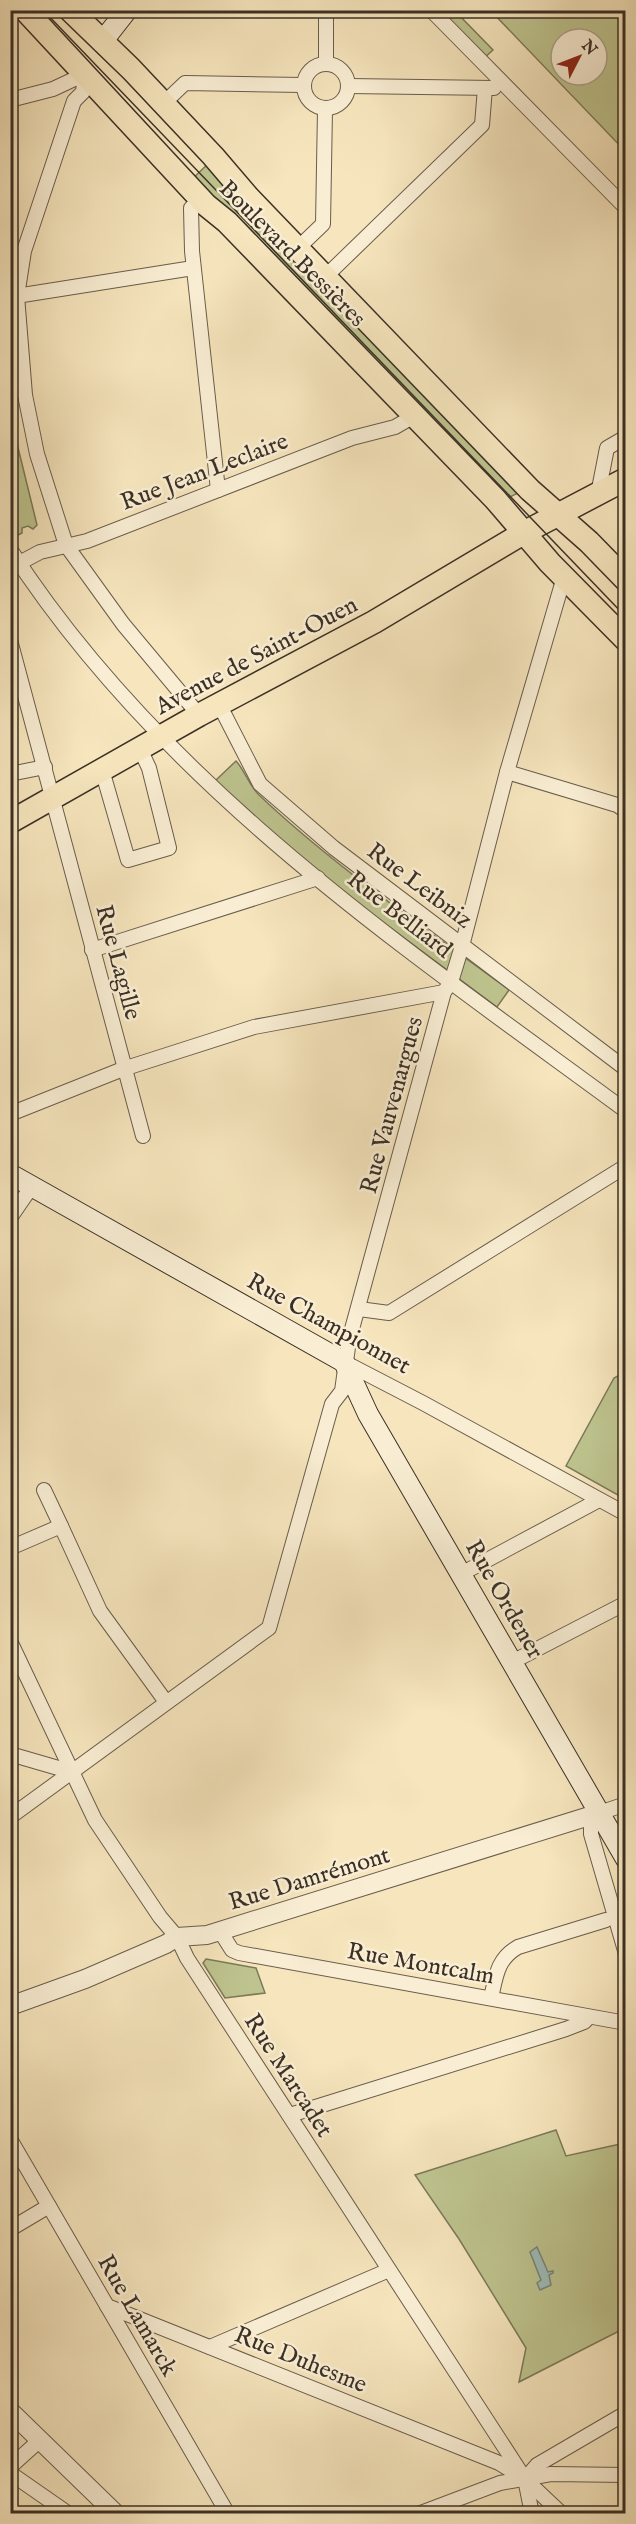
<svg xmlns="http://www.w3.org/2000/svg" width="636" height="2524" font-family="'IM FELL English',serif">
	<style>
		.green { fill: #bec48f; stroke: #7c7a5a; stroke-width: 1.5; fill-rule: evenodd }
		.water { fill: #9ebdb8; stroke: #76857e; stroke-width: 1.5 }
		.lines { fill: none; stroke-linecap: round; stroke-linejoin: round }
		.minor-casing { stroke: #6a5d4c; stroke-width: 16 }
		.tertiary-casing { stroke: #6a5d4c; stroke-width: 20 }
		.secondary-casing { stroke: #3b3026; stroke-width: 22 }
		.primary-casing { stroke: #3b3026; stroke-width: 25 }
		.minor { stroke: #f9eed4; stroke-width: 14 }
		.tertiary { stroke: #f9eed4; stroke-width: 18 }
		.secondary { stroke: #f9eed4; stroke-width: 20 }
		.primary { stroke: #f6e5bd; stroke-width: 22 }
		.tram { stroke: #3b3026; stroke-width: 1.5 }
		.labels { text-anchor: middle; stroke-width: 5; stroke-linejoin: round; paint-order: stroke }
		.street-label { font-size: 24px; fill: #3b3026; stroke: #f9eed4 }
	</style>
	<rect width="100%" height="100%" fill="#f6e5bd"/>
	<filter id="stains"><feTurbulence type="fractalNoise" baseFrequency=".00333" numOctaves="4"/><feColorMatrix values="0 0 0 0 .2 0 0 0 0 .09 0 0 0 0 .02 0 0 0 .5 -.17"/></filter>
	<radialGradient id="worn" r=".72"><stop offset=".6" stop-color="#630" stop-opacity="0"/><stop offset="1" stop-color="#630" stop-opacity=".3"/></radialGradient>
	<g class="green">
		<polygon points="437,11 455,11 493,50 483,59"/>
		<path d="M491,11H625V151ZM561,39H597V75H561Z"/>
		<polygon points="211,161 520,492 506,499 190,181"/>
		<polygon points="11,419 37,525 33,529 28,526 22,528 22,533 18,535 11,527"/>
		<path d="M236,761C245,771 249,785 259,795C335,867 424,927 509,990L497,1007L318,874L215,781Z"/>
		<polygon points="625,1372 625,1499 566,1466 614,1378"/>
		<polygon points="206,1959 256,1968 265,1993 225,1998 203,1963"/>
		<polygon points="556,2130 566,2156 625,2143 625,2328 519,2382 526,2348 459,2239 415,2175"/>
	</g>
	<polygon class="water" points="537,2247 548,2272 553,2271 553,2273 549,2275 551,2285 540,2290 537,2283 541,2280 530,2252"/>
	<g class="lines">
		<g class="minor-casing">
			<g id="minor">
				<polyline points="326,10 326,64"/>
				<polyline points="431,10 626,208"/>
				<circle cx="326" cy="86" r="22"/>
				<polyline points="349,86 494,88"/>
				<polyline points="10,100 53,89 85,74 83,92 74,101 24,251 17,296 25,395 37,454 66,545 123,624 199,715"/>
				<polyline points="164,103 185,83 303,85"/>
				<polyline points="201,199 191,208 192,251 218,490"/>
				<polyline points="298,248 323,224 325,109"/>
				<polyline points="325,277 482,125 485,88"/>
				<polyline points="10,297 193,268"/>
				<polyline points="598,494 607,448 626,437"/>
				<path d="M10,549C163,786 402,946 626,1111"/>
				<polyline points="10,568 40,552 87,541 352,438 395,427 414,416"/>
				<polyline points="10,640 143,1136"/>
				<polyline points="220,706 260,784 334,848 626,1069"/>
				<polyline points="102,770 128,860 169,848 149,768 140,749"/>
				<polyline points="507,772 617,805 626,811"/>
				<polyline points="10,774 45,767"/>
				<polyline points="92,950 318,878"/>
				<polyline points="10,1114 123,1069 254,1027 444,992"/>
				<polyline points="10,1218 32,1186"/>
				<polyline points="359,1309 389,1313 626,1166"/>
				<polyline points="344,1362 423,1403 626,1514"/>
				<polyline points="44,1490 61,1526"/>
				<polyline points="10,1548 61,1526 100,1611 166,1702"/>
				<polyline points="461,1574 599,1500"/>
				<polyline points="10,1641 95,1820 160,1917 177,1937 187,1958 525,2479 562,2514"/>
				<polyline points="512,1662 626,1603"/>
				<polyline points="10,1754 72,1772"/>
				<polyline points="626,1804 599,1813 591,1822 591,1834 626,1954"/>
				<polyline points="10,1817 269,1628 332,1404 342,1391 349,1340 444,992 451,982 462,946 507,772 564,577"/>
				<polyline points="220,1931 232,1950 239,1953 626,2023"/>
				<path d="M491,1998C496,1976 497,1959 518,1947L606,1920"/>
				<polyline points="290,2115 566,2029 584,2022 588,2018"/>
				<polyline points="10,2139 228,2514"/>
				<polyline points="12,2228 49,2206"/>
				<polyline points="107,2306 499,2463 525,2479 532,2514"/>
				<polyline points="210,2347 389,2270"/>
				<polyline points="10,2467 40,2440"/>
				<polyline points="10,2473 69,2514"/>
				<polyline points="525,2479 537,2465 626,2413"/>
				<polyline points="418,2514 500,2483 551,2474 626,2475"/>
			</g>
		</g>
		<g class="tertiary-casing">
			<g id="tertiary">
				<polyline points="10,2006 85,1979 166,1944 177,1937 207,1935 599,1813"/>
				<polyline points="10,2411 116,2514"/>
			</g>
		</g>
		<g class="secondary-casing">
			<g id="secondary">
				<polyline points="102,42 127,10"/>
				<polyline points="10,1174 344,1362 368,1414 626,1859"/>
			</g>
		</g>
		<g class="primary-casing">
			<g id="primary">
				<polyline points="25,10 206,205 227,222 495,499 550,563 626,640"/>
				<polyline points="70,10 131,69 213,156 249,198 530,490 589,542 626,580"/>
				<polyline points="10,822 199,715 374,622 525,532 626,479"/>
			</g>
		</g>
		<use href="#minor" class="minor"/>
		<use href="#tertiary" class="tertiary"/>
		<use href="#secondary" class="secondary"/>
		<use href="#primary" class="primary"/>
		<polyline class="tram" points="43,10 626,617"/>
	</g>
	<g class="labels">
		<g class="street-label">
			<text transform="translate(293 253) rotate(45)" y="8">Boulevard Bessières</text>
			<text transform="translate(204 471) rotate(-21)" y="8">Rue Jean Leclaire</text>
			<text transform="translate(256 655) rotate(-28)" y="8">Avenue de Saint-Ouen</text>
			<text transform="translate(420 885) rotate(37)" y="8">Rue Leibniz</text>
			<text transform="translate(400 914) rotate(38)" y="8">Rue Belliard</text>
			<text transform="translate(119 962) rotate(75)" y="8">Rue Lagille</text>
			<text transform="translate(391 1105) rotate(-75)" y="8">Rue Vauvenargues</text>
			<text transform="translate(329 1323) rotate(29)" y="8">Rue Championnet</text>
			<text transform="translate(505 1599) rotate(60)" y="8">Rue Ordener</text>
			<text transform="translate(309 1878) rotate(-17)" y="8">Rue Damrémont</text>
			<text transform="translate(421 1963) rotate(10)" y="8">Rue Montcalm</text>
			<text transform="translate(289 2075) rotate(57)" y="8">Rue Marcadet</text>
			<text transform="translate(138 2315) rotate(60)" y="8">Rue Lamarck</text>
			<text transform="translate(301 2359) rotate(22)" y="8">Rue Duhesme</text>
		</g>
	</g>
	<rect width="636" height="2524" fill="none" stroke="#f6e5bd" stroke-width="36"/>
	<rect x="12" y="12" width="612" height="2500" fill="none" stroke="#3b3026" stroke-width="3"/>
	<rect x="18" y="18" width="600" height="2488" fill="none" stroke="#3b3026" stroke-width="1.5"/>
	<g transform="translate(579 57) rotate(48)"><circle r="28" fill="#f9eed4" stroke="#ada28e" stroke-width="1.5"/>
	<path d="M0-4.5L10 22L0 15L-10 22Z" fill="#8f2418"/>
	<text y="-9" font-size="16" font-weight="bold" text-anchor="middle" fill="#3b3026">N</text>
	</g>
	<rect width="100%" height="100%" filter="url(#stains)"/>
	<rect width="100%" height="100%" fill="url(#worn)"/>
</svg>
